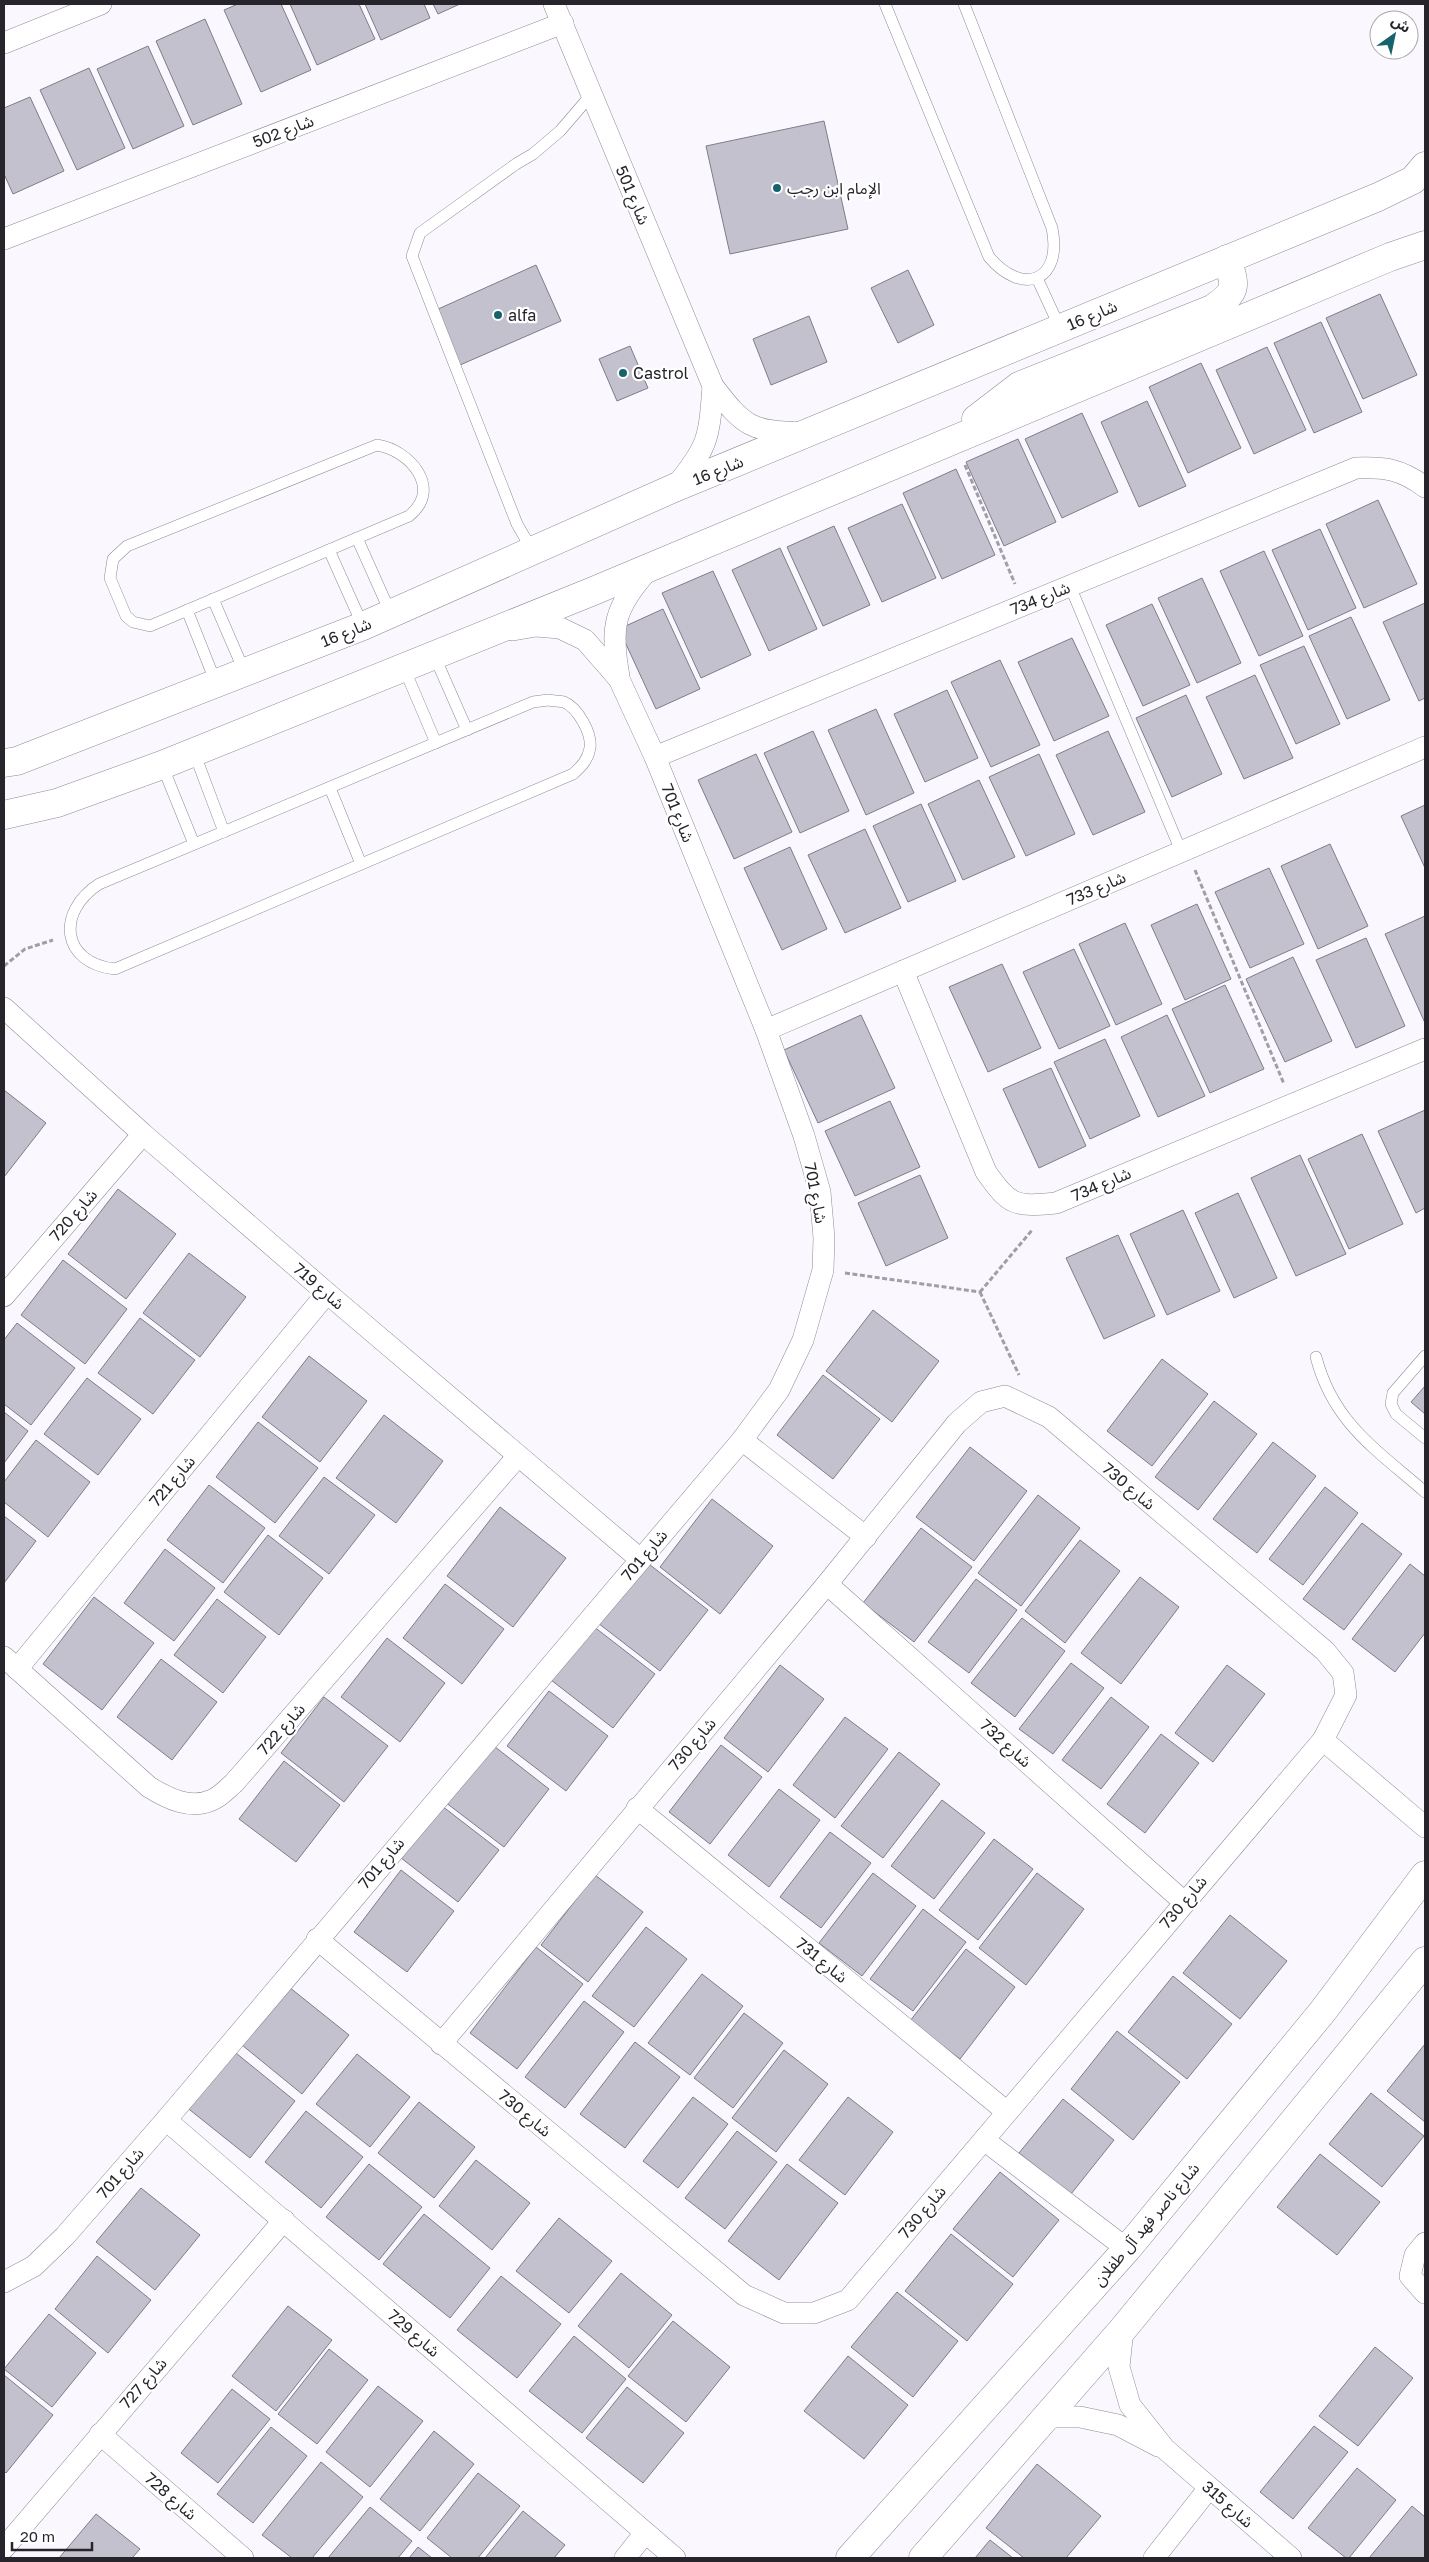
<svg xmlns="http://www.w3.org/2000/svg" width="1429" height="2562" font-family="'Golos Text','Noto Sans Arabic',sans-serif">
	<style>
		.building { fill: #c4c1cf; stroke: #7f7c89 }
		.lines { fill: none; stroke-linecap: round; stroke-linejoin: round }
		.service-casing { stroke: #8d8a97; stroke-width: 12 }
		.minor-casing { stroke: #8d8a97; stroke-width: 22 }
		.tertiary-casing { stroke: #8d8a97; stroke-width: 29 }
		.path { stroke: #a19fa5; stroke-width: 3; stroke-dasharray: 5 2.5; stroke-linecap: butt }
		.service { stroke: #fff; stroke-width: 11 }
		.minor { stroke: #fff; stroke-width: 21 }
		.tertiary { stroke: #fff; stroke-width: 28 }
		.poi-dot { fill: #16626d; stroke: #fff; stroke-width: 2 }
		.labels { text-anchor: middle; stroke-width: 4.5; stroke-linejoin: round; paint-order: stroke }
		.street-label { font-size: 16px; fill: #27252b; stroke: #fff }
		.poi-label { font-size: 16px; fill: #27252b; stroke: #fff; text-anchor: start }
	</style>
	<rect width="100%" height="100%" fill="#faf8fe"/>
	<g class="building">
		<polygon points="238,4 281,4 311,70 261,92 224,10"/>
		<polygon points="290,4 359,4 375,39 317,65"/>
		<polygon points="365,4 424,4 430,18 381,40"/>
		<polygon points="433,4 460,4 438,14"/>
		<polygon points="205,19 242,104 193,125 156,41"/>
		<polygon points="148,46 184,126 133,149 97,69"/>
		<polygon points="89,68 125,148 77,170 40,90"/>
		<polygon points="30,97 64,171 13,194 4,174 4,108"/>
		<polygon points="824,121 848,229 730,254 706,146"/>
		<polygon points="536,265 561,321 460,365 436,310"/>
		<polygon points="908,270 934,325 898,343 871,288"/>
		<polygon points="1380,294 1417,375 1363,399 1326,318"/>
		<polygon points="809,316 827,362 771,385 753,339"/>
		<polygon points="1321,322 1362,412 1314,433 1274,343"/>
		<polygon points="630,346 648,388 617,401 599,359"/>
		<polygon points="1267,347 1306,430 1254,454 1216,370"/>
		<polygon points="1201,363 1241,448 1188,473 1149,387"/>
		<polygon points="1147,401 1186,486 1139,507 1101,422"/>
		<polygon points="1082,413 1118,492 1062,518 1025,439"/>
		<polygon points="1018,439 1056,522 1004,546 966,462"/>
		<polygon points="956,469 995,555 942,579 903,493"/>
		<polygon points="1378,500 1417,584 1364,608 1326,524"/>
		<polygon points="902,504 936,578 882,602 848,528"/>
		<polygon points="834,526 870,605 823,626 787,547"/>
		<polygon points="1320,529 1356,608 1308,630 1272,550"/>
		<polygon points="780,548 817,629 769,651 732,570"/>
		<polygon points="1264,551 1303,636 1259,656 1220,571"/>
		<polygon points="713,571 751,655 701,678 662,593"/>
		<polygon points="1202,578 1241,663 1197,683 1158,598"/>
		<polygon points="1425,603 1425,698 1419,701 1383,622"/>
		<polygon points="1152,604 1190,685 1143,706 1106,625"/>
		<polygon points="663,609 700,689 656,709 619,629"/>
		<polygon points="1351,617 1390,700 1347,719 1309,636"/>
		<polygon points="1072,638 1109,716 1054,741 1018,662"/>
		<polygon points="1304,646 1340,724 1296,744 1260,665"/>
		<polygon points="1000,660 1040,745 991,767 951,682"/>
		<polygon points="1255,675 1293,758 1244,779 1206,697"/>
		<polygon points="947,690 978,758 925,782 894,714"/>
		<polygon points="1186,695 1222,774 1172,797 1136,718"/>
		<polygon points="876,709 914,793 866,815 828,730"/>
		<polygon points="813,731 849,811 800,833 764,753"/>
		<polygon points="1108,731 1145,812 1093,835 1056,755"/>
		<polygon points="756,754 792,832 734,859 698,780"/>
		<polygon points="1039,754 1075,834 1026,856 989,777"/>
		<polygon points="979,780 1015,857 963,880 928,804"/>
		<polygon points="921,804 956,881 908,902 873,826"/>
		<polygon points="1425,805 1425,868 1401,816"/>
		<polygon points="865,829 901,908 845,933 808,855"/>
		<polygon points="1330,844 1368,926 1318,949 1281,866"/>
		<polygon points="790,847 827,929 782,950 744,868"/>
		<polygon points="1269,868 1304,944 1250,968 1215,892"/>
		<polygon points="1197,904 1231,979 1185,1000 1151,925"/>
		<polygon points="1425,916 1425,1023 1385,934"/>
		<polygon points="1125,923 1162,1004 1116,1025 1079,944"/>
		<polygon points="1366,938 1405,1026 1356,1048 1316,960"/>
		<polygon points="1074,949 1110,1026 1059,1049 1023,972"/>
		<polygon points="1293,957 1332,1041 1285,1062 1246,979"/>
		<polygon points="1002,964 1041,1048 988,1072 949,987"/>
		<polygon points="1225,985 1264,1069 1210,1093 1172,1009"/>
		<polygon points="861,1015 895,1088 818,1123 784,1050"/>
		<polygon points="1167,1015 1205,1096 1158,1117 1121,1037"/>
		<polygon points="1105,1039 1140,1116 1090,1139 1054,1062"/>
		<polygon points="1051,1068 1086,1146 1039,1168 1003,1089"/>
		<polygon points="4,1090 46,1123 4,1177"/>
		<polygon points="890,1101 920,1167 855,1196 825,1131"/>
		<polygon points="1425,1110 1425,1208 1416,1213 1378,1131"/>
		<polygon points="1362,1134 1403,1224 1349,1249 1308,1159"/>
		<polygon points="1300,1155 1346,1254 1296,1276 1251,1178"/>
		<polygon points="920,1175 948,1238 886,1266 858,1203"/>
		<polygon points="118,1189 176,1234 126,1299 68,1254"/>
		<polygon points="1238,1193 1277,1278 1234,1298 1195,1213"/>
		<polygon points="1183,1210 1220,1291 1167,1315 1130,1234"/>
		<polygon points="1118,1235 1155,1316 1104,1339 1066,1258"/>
		<polygon points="189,1253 246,1297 200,1357 143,1313"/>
		<polygon points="63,1260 127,1309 85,1364 21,1315"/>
		<polygon points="873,1310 939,1361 892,1422 826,1371"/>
		<polygon points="140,1318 195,1360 153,1414 98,1373"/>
		<polygon points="17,1323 75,1368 31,1425 4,1404 4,1340"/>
		<polygon points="309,1356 367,1401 320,1462 262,1417"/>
		<polygon points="1162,1359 1208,1394 1152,1466 1107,1431"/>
		<polygon points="823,1375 880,1419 833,1479 777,1435"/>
		<polygon points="87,1378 141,1419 98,1475 44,1434"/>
		<polygon points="1425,1386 1425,1414 1411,1402"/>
		<polygon points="1214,1401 1257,1434 1198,1510 1155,1477"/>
		<polygon points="4,1412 28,1431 4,1463"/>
		<polygon points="384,1415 443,1461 396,1523 336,1478"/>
		<polygon points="258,1422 318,1468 275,1523 216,1477"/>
		<polygon points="36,1440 90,1482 48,1537 4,1502 4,1482"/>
		<polygon points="1273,1442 1316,1476 1257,1553 1213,1519"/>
		<polygon points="970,1447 1027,1491 974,1561 916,1517"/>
		<polygon points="324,1477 375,1515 329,1574 279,1536"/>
		<polygon points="209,1485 265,1528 223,1583 167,1540"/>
		<polygon points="1325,1487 1358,1513 1303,1585 1269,1559"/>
		<polygon points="1038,1495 1080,1528 1021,1606 978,1573"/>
		<polygon points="712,1499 773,1546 720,1614 660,1567"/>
		<polygon points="500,1507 566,1558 513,1627 447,1576"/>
		<polygon points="4,1516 36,1541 4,1583"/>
		<polygon points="1362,1523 1402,1554 1344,1630 1303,1599"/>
		<polygon points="921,1528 972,1567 914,1642 863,1603"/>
		<polygon points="268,1535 323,1578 279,1635 224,1592"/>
		<polygon points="1080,1540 1120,1571 1065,1643 1025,1611"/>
		<polygon points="165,1549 215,1588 174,1641 124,1603"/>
		<polygon points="645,1561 708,1610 660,1671 598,1623"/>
		<polygon points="1410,1564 1425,1576 1425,1633 1395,1672 1352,1639"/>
		<polygon points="1140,1577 1179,1607 1121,1684 1081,1653"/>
		<polygon points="976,1579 1017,1610 969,1673 928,1642"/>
		<polygon points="445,1584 504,1629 462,1684 403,1638"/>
		<polygon points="94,1597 154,1643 102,1710 43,1664"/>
		<polygon points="217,1599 266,1637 223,1693 174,1655"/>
		<polygon points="1022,1618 1065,1651 1015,1717 971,1683"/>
		<polygon points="593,1626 655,1674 613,1728 551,1680"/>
		<polygon points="387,1638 445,1683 400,1742 341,1697"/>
		<polygon points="161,1659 217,1702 172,1760 117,1717"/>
		<polygon points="1071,1663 1104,1688 1053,1754 1019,1729"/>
		<polygon points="780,1665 824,1699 768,1772 724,1738"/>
		<polygon points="1227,1665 1265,1694 1213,1762 1175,1733"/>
		<polygon points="549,1691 608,1736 566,1791 507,1746"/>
		<polygon points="324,1697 388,1746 344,1802 281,1753"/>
		<polygon points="1111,1697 1149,1727 1101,1789 1062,1760"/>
		<polygon points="845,1717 888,1749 835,1818 793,1785"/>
		<polygon points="1161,1734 1199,1763 1145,1833 1107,1804"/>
		<polygon points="490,1743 549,1789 504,1847 445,1802"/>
		<polygon points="721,1745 762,1777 710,1844 669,1812"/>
		<polygon points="899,1752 940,1784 883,1858 841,1826"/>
		<polygon points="284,1761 340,1805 296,1862 239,1819"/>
		<polygon points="779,1789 820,1820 769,1887 728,1855"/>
		<polygon points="942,1800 985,1833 934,1899 891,1866"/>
		<polygon points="442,1806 499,1850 458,1902 401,1858"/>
		<polygon points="830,1832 871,1863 821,1928 780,1897"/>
		<polygon points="994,1839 1033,1869 978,1940 939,1910"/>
		<polygon points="401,1870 454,1911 407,1972 354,1932"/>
		<polygon points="873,1873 916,1906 862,1976 819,1943"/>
		<polygon points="1037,1873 1084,1909 1026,1985 979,1948"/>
		<polygon points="595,1875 643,1912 588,1982 541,1945"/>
		<polygon points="923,1909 966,1942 913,2011 870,1979"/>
		<polygon points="1230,1915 1287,1961 1240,2019 1183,1973"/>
		<polygon points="646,1927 687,1959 634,2027 592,1996"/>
		<polygon points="536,1947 583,1984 517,2069 470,2033"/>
		<polygon points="966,1949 1015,1987 960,2059 910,2021"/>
		<polygon points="702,1974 743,2006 690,2075 648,2043"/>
		<polygon points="1173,1976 1232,2024 1187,2079 1128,2032"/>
		<polygon points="289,1987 349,2035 302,2094 242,2045"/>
		<polygon points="584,2001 624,2032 565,2108 525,2077"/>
		<polygon points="744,2013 783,2043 733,2108 694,2078"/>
		<polygon points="1117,2031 1180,2082 1133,2140 1071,2089"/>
		<polygon points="635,2042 680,2077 625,2148 580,2114"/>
		<polygon points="1425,2044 1425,2122 1387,2091"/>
		<polygon points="231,2049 295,2101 250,2158 185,2106"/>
		<polygon points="784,2050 828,2084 776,2152 732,2118"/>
		<polygon points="357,2054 410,2097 370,2147 316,2104"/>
		<polygon points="1371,2093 1424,2136 1382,2187 1329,2144"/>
		<polygon points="693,2097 728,2124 678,2188 643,2161"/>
		<polygon points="848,2097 893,2132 845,2195 799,2160"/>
		<polygon points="1063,2099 1114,2140 1071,2194 1019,2153"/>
		<polygon points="419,2102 475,2147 434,2198 378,2153"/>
		<polygon points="306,2111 363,2157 321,2208 265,2162"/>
		<polygon points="737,2131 777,2162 725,2229 685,2198"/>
		<polygon points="1320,2154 1380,2202 1337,2255 1277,2207"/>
		<polygon points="476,2160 530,2203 492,2250 439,2206"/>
		<polygon points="369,2164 422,2207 379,2260 326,2217"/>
		<polygon points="787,2164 838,2203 779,2280 728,2241"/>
		<polygon points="1000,2172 1059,2220 1013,2277 953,2229"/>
		<polygon points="141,2188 200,2235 155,2290 96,2242"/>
		<polygon points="424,2214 490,2268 450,2318 383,2264"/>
		<polygon points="559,2218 612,2261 569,2313 516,2271"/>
		<polygon points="951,2234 1013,2284 967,2341 905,2291"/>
		<polygon points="97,2256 151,2300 108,2353 55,2309"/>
		<polygon points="621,2273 672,2315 629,2368 578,2326"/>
		<polygon points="501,2276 561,2324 517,2378 457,2330"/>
		<polygon points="897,2292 958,2341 913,2397 851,2347"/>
		<polygon points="288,2306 332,2340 276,2411 232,2376"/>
		<polygon points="49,2314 96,2353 52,2407 4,2369"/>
		<polygon points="673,2321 730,2367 686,2422 628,2376"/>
		<polygon points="574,2336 626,2379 582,2433 529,2391"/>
		<polygon points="1375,2347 1413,2378 1358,2446 1319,2416"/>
		<polygon points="329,2349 368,2380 317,2444 278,2414"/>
		<polygon points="848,2356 908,2405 864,2459 804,2411"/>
		<polygon points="4,2375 53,2415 6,2473 4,2471"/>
		<polygon points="378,2386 423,2421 370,2487 326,2452"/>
		<polygon points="627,2387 684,2433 643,2483 586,2438"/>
		<polygon points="232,2389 270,2419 218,2483 181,2453"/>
		<polygon points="1314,2426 1348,2452 1293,2519 1260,2492"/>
		<polygon points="271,2427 307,2456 253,2523 217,2494"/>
		<polygon points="434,2431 474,2464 420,2531 380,2499"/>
		<polygon points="321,2462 363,2497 312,2558 292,2558 262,2535"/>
		<polygon points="1037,2464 1101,2516 1066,2558 1024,2558 986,2528"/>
		<polygon points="1357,2468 1396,2500 1349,2558 1346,2558 1308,2528"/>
		<polygon points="478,2473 520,2506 478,2558 452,2558 427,2538"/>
		<polygon points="1412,2506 1425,2517 1425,2558 1369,2558"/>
		<polygon points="370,2507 412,2541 398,2558 328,2558"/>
		<polygon points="523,2511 565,2545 554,2558 485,2558"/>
		<polygon points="96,2514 140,2549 132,2558 59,2558"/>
		<polygon points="990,2540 1013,2558 975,2558"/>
		<polygon points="418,2547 432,2558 409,2558"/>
	</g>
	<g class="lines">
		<g class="service-casing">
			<g id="service">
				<path d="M885,4L989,257C1023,297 1063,281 1052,228L964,4"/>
				<polyline points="1037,278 1060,328"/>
				<path d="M377,445C410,450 443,489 409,516L150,626L133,622L126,616L110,578L113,559L127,546Z"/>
				<polyline points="357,538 391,614"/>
				<polyline points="329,550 363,626"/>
				<polyline points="532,550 517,524 412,256 420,233 516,164 533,154 560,131 591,95"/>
				<polyline points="1070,586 1181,851"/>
				<polyline points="213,599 245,673"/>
				<polyline points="187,610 216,683"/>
				<polyline points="434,655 467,730"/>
				<polyline points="404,668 436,743"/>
				<path d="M548,700C553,701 559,701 564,702C578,708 592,733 590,748C588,760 581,767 573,774L115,969C61,963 56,912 99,884L533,702Z"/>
				<polyline points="194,752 224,832"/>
				<polyline points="162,765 194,844"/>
				<polyline points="330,788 361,864"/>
				<polyline points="1425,1356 1393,1393 1391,1404 1396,1414 1425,1438"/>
				<path d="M1316,1357C1333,1423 1377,1450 1425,1492"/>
			</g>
		</g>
		<g class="minor-casing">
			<g id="minor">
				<path d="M554,4L713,386C745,428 751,431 803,433"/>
				<polyline points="4,43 101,4"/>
				<polyline points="4,239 563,23"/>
				<path d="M675,487C709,446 709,438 713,386"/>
				<path d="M619,676C610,627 614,608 648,570"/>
				<path d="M655,757L1356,468C1385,467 1401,469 1425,487"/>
				<path d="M903,971L986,1172C1010,1206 1015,1207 1056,1203L1425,1049"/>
				<polyline points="4,1008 143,1134 327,1293 640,1559"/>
				<polyline points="766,1030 1425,747"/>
				<polyline points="4,1296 143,1134"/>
				<polyline points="742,1440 866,1537"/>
				<polyline points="827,1584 1184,1902"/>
				<path d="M4,1657L149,1787C167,1798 190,1810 212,1800C220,1797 228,1788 234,1783L518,1456"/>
				<polyline points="17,1669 327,1293"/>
				<polyline points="1323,1740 1425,1827"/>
				<polyline points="637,1808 1007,2112"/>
				<polyline points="317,1939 744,2295 784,2313 814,2313 848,2300 1323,1740 1346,1695 1343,1673 1325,1651 1049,1417 1005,1396 981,1402 957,1423 827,1584 441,2044"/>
				<polyline points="166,2120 675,2558"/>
				<polyline points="984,2140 1127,2249"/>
				<polyline points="1425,2243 1415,2255 1410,2276 1425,2293"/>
				<polyline points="4,2282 34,2266 65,2236 166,2120 742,1440 779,1390 803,1340 823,1270 824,1238 820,1192 804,1136 766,1030 655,757 619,679 585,640 560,628 536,626 513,630"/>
				<polyline points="1123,2329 1119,2367 1130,2405 1165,2449 1291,2558"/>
				<polyline points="1044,2417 1080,2417 1118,2425 1158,2446"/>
				<polyline points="100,2434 243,2558"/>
				<polyline points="4,2548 284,2220"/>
				<polyline points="625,2558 645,2533"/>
				<polyline points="1154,2558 1209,2488"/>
			</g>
		</g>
		<g class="tertiary-casing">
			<g id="tertiary">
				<path d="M976,419L1019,386L1212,309C1238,291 1236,287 1227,259"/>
				<polyline points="4,763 17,761 363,626 674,488 1378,197 1413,180 1425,166"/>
				<polyline points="4,815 57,803 162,765 591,592 1390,257 1425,245"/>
				<polyline points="850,2558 1127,2249 1323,2011 1425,1875"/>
				<polyline points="923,2558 1123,2329 1425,1961"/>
			</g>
		</g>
		<g class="path">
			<polyline points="965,465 1015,584"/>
			<polyline points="1195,870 1284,1084"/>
			<polyline points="4,966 25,949 53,940"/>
			<polyline points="845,1273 980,1292"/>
			<polyline points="980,1292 1019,1375"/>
			<polyline points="980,1292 1033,1229"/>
		</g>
		<use href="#service" class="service"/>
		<use href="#minor" class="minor"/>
		<use href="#tertiary" class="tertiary"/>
	</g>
	<g class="poi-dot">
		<circle cx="777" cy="188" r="5"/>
		<circle cx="498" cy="315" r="5"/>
		<circle cx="623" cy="373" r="5"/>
	</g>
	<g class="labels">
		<g class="street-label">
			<text transform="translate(283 131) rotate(-21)" y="6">شارع 502</text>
			<text transform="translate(633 195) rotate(67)" y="6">شارع 501</text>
			<text transform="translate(1092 315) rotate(-23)" y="6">شارع 16</text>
			<text transform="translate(718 470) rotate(-22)" y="6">شارع 16</text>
			<text transform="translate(1040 598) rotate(-22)" y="6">شارع 734</text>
			<text transform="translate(346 632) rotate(-22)" y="6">شارع 16</text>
			<text transform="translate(678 813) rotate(68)" y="6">شارع 701</text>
			<text transform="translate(1096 888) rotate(-23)" y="6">شارع 733</text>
			<text transform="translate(1101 1184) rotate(-23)" y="6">شارع 734</text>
			<text transform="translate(816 1193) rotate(79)" y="6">شارع 701</text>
			<text transform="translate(73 1215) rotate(-49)" y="6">شارع 720</text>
			<text transform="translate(319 1286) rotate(41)" y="6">شارع 719</text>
			<text transform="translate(172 1481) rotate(-50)" y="6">شارع 721</text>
			<text transform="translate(1129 1486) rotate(40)" y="6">شارع 730</text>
			<text transform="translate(644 1555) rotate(-50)" y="6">شارع 701</text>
			<text transform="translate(281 1729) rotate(-49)" y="6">شارع 722</text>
			<text transform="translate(1006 1743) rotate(42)" y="6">شارع 732</text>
			<text transform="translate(692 1744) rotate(-50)" y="6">شارع 730</text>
			<text transform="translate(381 1863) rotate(-50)" y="6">شارع 701</text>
			<text transform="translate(1183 1902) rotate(-50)" y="6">شارع 730</text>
			<text transform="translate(822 1960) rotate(39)" y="6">شارع 731</text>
			<text transform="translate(525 2113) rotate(40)" y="6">شارع 730</text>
			<text transform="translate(120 2173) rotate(-49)" y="6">شارع 701</text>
			<text transform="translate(922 2212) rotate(-50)" y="6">شارع 730</text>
			<text transform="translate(1146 2224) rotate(-50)" y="6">شارع ناصر فهد آل طفلان</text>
			<text transform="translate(414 2333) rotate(41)" y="6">شارع 729</text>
			<text transform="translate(143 2383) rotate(-49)" y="6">شارع 727</text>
			<text transform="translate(171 2496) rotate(41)" y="6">شارع 728</text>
			<text transform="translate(1228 2504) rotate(41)" y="6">شارع 315</text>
		</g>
		<g class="poi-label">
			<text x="787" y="194">الإمام ابن رجب</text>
			<text x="508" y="321">alfa</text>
			<text x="633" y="379">Castrol</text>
		</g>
	</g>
	<rect width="1429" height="2562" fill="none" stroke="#27252b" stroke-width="10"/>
	<g transform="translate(1394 35) rotate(33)"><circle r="24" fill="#ffffff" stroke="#a9a8aa"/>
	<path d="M0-4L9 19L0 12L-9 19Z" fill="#16626d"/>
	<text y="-8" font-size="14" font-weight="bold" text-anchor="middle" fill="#27252b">ش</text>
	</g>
	<path d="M12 2542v8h80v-8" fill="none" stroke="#27252b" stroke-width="2.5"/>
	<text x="20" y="2542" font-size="15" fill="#27252b" stroke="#ffffff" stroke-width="4" paint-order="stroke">20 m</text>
</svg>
